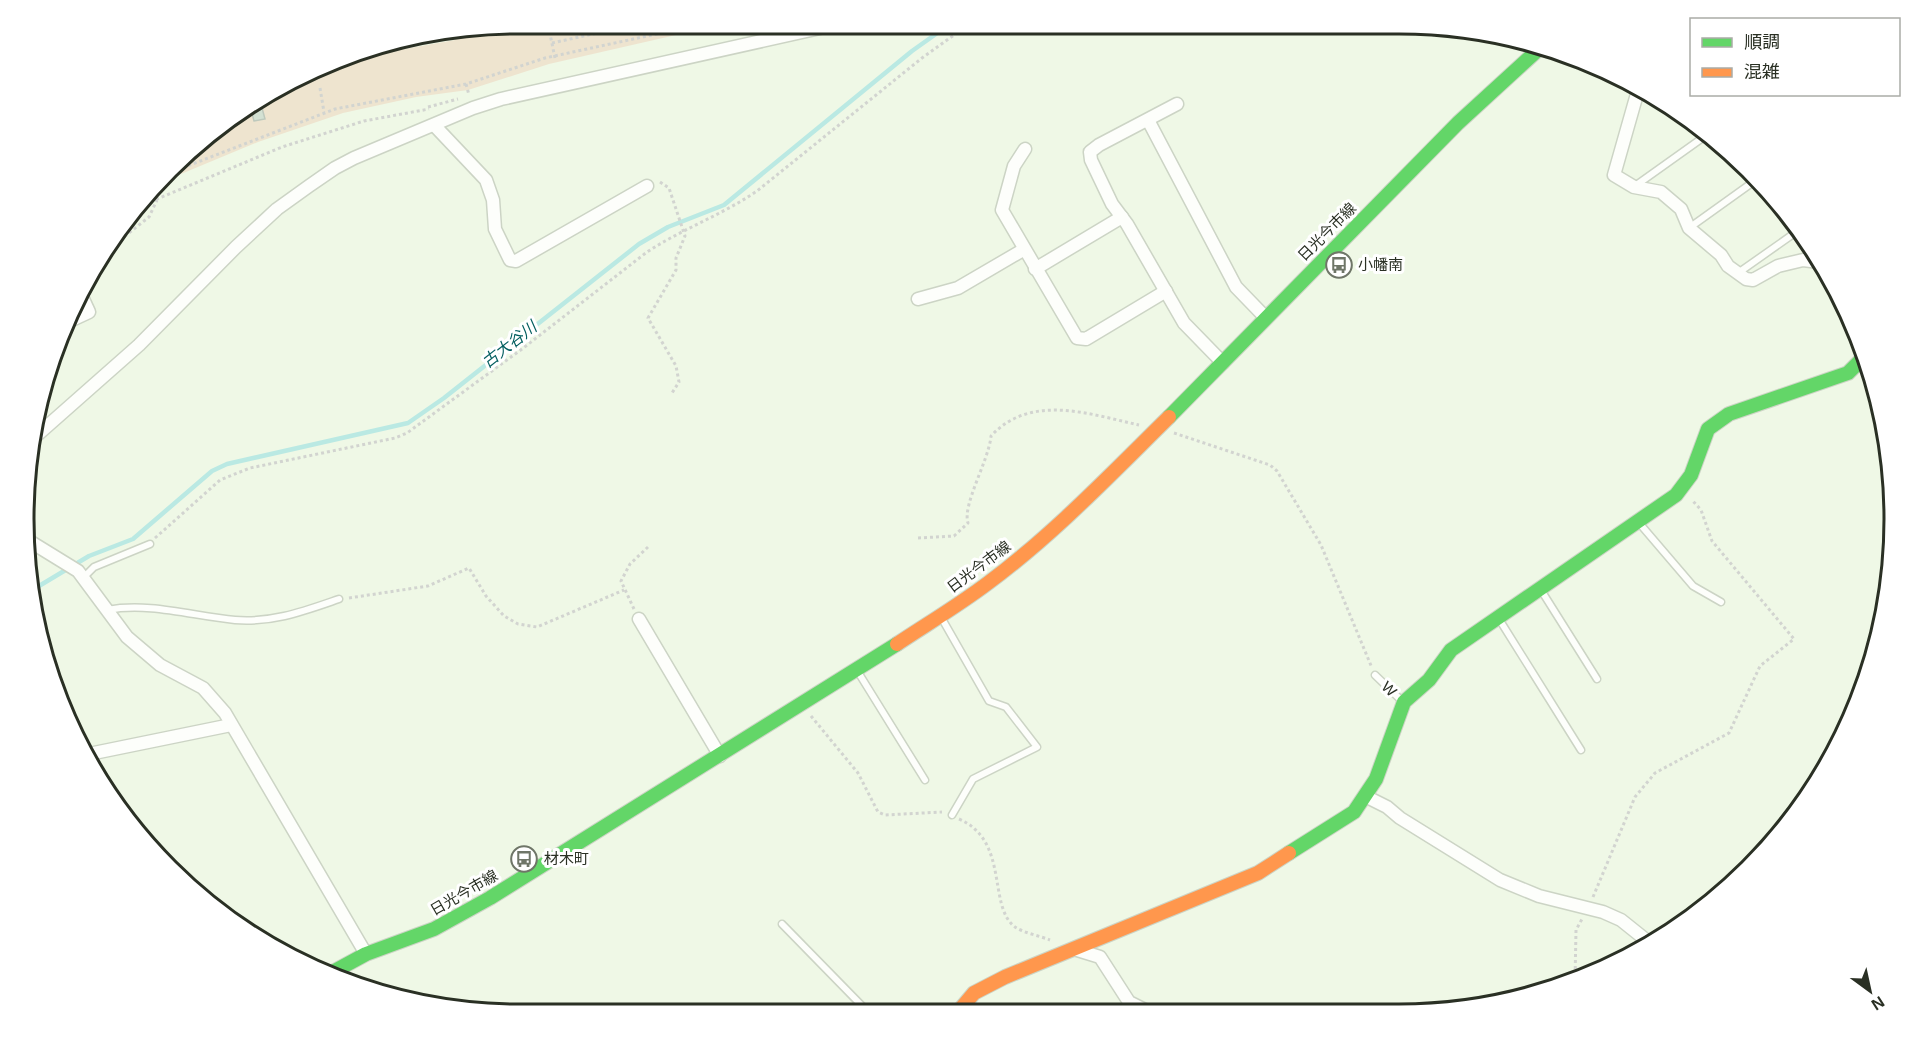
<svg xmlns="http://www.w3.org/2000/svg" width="1918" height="1039" font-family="Arial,'Noto Sans JP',sans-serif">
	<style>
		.green { fill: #eee4cf }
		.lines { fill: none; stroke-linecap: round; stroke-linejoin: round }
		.stream { stroke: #bae9e3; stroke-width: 4.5 }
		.building { fill: #d3e1d3; stroke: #bec9bd; stroke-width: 1.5 }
		.lane-casing { stroke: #ccd4c5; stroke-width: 9 }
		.street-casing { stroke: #ccd4c5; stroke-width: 15 }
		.fast-casing { stroke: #ccd4c5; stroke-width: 16 }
		.slow-casing { stroke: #ccd4c5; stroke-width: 16 }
		.path { stroke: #d2d4d0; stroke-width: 3; stroke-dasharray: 3 3; stroke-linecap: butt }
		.lane { stroke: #fdfefb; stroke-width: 6 }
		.street { stroke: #fdfefb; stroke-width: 12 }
		.fast { stroke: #63d668; stroke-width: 14 }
		.slow { stroke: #ff974d; stroke-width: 14 }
		.labels { text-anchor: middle; stroke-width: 6; stroke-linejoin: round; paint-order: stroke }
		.street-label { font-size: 15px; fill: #2a3024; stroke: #fff }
		.poi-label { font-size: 15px; fill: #2a3024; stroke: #fff; text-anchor: start }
		.water-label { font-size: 16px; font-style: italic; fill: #035e5f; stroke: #fff }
		.rim { fill: none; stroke: #2a3024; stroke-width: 3 }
	</style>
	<rect width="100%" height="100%" fill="#eff8e6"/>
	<polygon class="green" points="520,24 724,24 549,64 468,90 416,97 343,113 258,142 169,179 218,127 342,60 455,40 454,35"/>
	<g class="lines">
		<polyline class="stream" points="34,589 89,556 133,539 212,471 227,464 408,423 444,398 639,244 668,227 724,205 912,51 950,24"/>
	</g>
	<polygon class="building" points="262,108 265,119 254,121 251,110"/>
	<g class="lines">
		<g class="lane-casing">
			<g id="lane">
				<polyline points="1635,186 1708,134"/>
				<polyline points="1689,228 1756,180"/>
				<polyline points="1738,273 1799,230"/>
				<polyline points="1640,524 1693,586 1721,602"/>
				<polyline points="84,577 94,567 150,544"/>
				<polyline points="1541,590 1597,679"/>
				<path d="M107,610C149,602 193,616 235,620C273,623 304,611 339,599"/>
				<polyline points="941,617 989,701 1006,707 1037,747 973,779 952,815"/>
				<polyline points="1499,619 1581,750"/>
				<polyline points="858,672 925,780"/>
				<polyline points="1375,675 1403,702"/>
				<polyline points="782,924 869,1013"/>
			</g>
		</g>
		<g class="street-casing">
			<g id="street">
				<polyline points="1639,87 1614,175 1634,187 1661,192 1681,209 1689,228 1721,255 1728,266 1746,279 1753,280 1778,266 1803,260 1819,262"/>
				<polyline points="1177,104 1099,145 1090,152 1091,160 1112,204 1127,224 1184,323 1223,363"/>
				<polyline points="1148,120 1236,287 1266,318"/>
				<polyline points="434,125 486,180 493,200 495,229 510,260 516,261 647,186"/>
				<polyline points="1025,149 1014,166 1002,210 1077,338 1086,339 1166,291"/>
				<polyline points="104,252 106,250"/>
				<polyline points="1035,269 1122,217"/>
				<polyline points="918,299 958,288 1023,250"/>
				<polyline points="74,319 89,312 83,299"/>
				<polyline points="36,436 139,345 236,247 277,209 309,186 335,168 354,158 473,108 501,99 838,24"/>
				<polyline points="26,539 78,571 127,637 160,665 203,688 225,713 366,954"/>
				<polyline points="639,619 720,756"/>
				<polyline points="89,754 231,725"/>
				<polyline points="1365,796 1387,807 1400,818 1500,880 1539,896 1603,912 1621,920 1651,944"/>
				<polyline points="1074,949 1100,957 1129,1002 1149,1012"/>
			</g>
		</g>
		<g class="fast-casing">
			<g id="fast">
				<polyline points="1169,417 1458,123 1541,47"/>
				<polyline points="1289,853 1354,812 1376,779 1404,702 1429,680 1451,650 1676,495 1691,475 1708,429 1729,414 1848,373 1864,357"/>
				<polyline points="331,973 366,954 434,929 490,898 897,644"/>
			</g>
		</g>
		<g class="slow-casing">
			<g id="slow">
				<path d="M897,644C927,624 959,605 988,583C1054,534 1111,474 1169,417"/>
				<polyline points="958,1012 974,993 1005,977 1258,873 1289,853"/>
			</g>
		</g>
		<g class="path">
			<polyline points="651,24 654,35"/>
			<polyline points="552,43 638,24"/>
			<polyline points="555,58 550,34 566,24"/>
			<polyline points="466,84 469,95"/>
			<polyline points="320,88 324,112"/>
			<polyline points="428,107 458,99"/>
			<polyline points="177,170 335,109 466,84 545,58 703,24"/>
			<polyline points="660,182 669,188 685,236 676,258 676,270 648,318 676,366 679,382 672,393"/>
			<polyline points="145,204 282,147 364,121 429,109"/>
			<polyline points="115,244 149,217 157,200"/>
			<polyline points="1174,433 1270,465 1277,471 1321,545 1372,668"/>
			<path d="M155,538L220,480L250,468L395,438L407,433L522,349L647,252C682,229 722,215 757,191L922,58L968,25"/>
			<path d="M918,538L954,536L968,523C962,505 989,460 991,436C1031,393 1089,414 1139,425"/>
			<polyline points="349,598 428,586 469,568 486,596 504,616 518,624 537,627 624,590"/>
			<polyline points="634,609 621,581 630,564 648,547"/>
			<polyline points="811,716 858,773 878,812 885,815 942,812"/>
			<path d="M959,819C1010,841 987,906 1015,927C1024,933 1040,936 1050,940"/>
			<polyline points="1593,897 1635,797 1655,773 1729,733 1760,666 1794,639 1712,541 1701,510 1692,500"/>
			<polyline points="1575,981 1576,930 1582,919"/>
		</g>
		<use href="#lane" class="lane"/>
		<use href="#street" class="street"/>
		<use href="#fast" class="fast"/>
		<use href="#slow" class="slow"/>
	</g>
	<defs>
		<g id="bus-ring" transform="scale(1.35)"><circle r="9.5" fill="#fff" stroke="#6f7668" stroke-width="1.5"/><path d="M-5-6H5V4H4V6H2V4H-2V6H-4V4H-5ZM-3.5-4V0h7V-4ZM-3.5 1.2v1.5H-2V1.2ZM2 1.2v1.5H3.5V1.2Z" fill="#6f7668"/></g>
	</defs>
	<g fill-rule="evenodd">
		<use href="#bus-ring" x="1339" y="265"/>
		<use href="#bus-ring" x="524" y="859"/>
	</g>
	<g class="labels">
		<g class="street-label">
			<text transform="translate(1327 232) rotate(-45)" y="5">日光今市線</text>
			<text transform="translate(979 567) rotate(-37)" y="5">日光今市線</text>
			<text transform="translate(1389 689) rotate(44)" y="5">W</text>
			<text transform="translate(464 893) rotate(-30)" y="5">日光今市線</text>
		</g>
		<g class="poi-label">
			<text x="1358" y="270">小幡南</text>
			<text x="544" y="864">材木町</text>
		</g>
		<g class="water-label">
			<text transform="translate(509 344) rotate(-38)" y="6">古大谷川</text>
		</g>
	</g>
	<path d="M0 0H1918V1039H0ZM519 34H1399A485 485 0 0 1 1884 519V519A485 485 0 0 1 1399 1004H519A485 485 0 0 1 34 519V519A485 485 0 0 1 519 34Z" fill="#fff" fill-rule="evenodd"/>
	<path class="rim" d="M519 34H1399A485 485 0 0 1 1884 519V519A485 485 0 0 1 1399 1004H519A485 485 0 0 1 34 519V519A485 485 0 0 1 519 34Z"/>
	<rect x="1690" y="18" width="210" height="78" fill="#ffffff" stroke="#aaaca7" stroke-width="1.5"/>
	<rect x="1702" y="38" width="30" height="9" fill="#63d668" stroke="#aaaca7" stroke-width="1.5"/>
	<text x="1744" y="48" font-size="18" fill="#2a3024">順調</text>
	<rect x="1702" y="68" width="30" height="9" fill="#ff974d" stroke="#aaaca7" stroke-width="1.5"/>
	<text x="1744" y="78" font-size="18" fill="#2a3024">混雑</text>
	<g transform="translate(1870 991) rotate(147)" stroke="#ffffff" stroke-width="4.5" paint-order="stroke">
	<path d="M0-4.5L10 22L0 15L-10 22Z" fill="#2a3024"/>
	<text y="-9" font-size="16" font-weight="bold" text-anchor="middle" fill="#2a3024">N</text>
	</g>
</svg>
